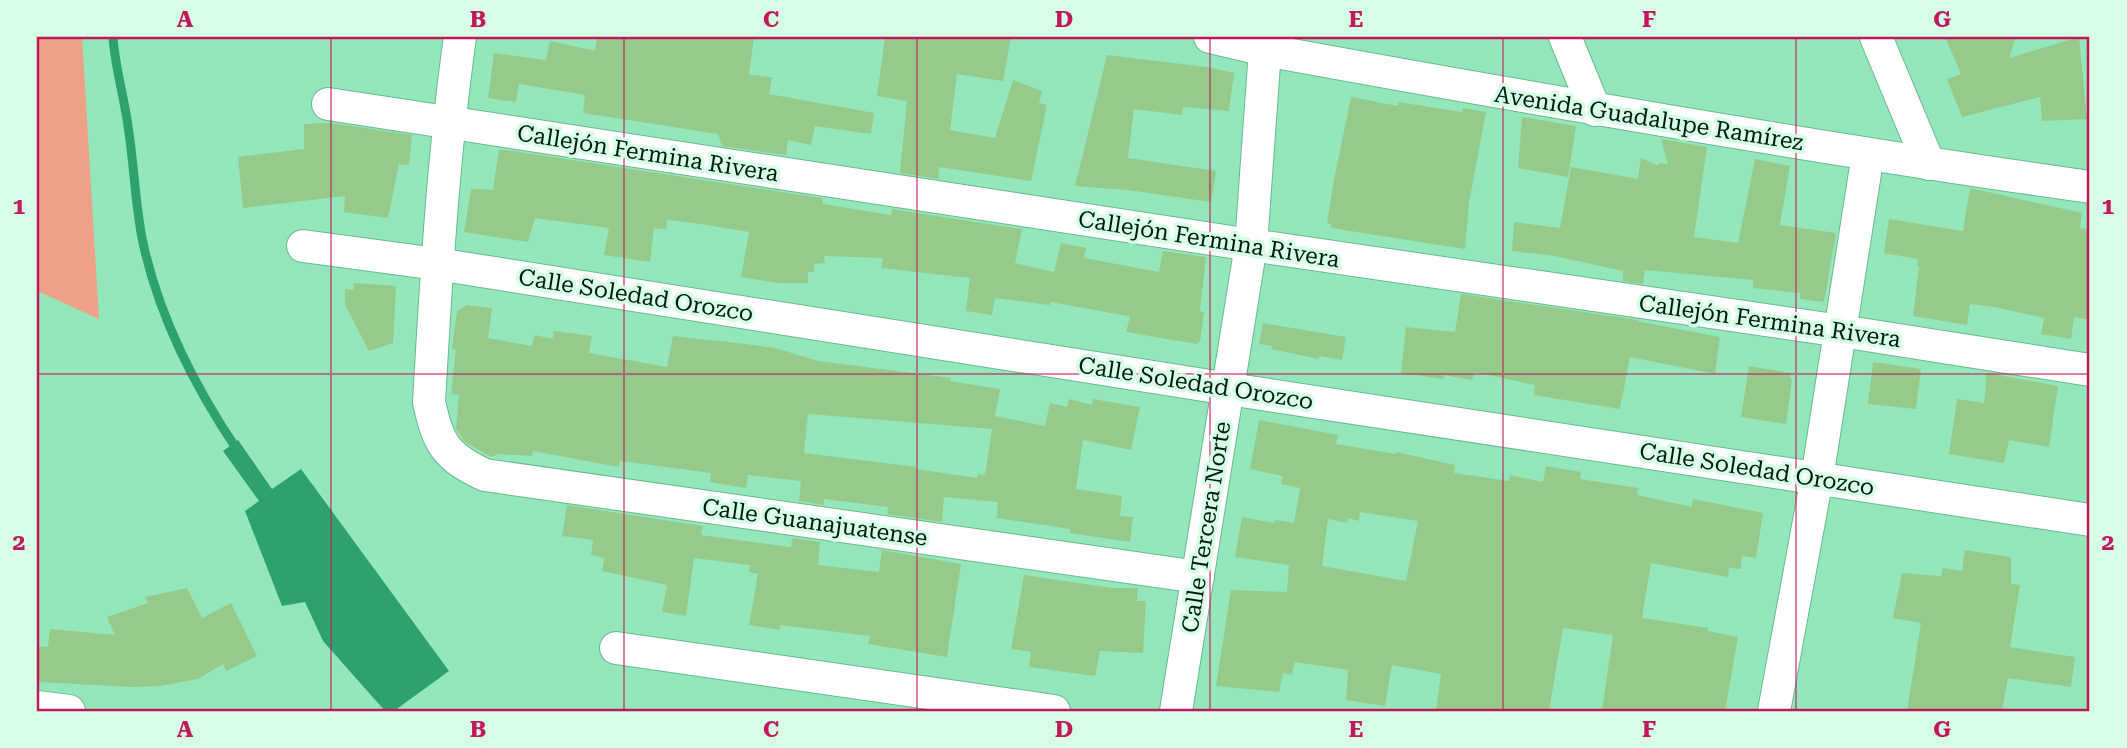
<svg xmlns="http://www.w3.org/2000/svg" width="2127" height="748" font-family="'Roboto Serif',serif">
	<style>
		.green { fill: #eea186 }
		.water { fill: #2da26f }
		.lines { fill: none; stroke-linecap: round; stroke-linejoin: round }
		.stream { stroke: #2da26f; stroke-width: 9 }
		.building { fill: #96ca8b; fill-rule: evenodd }
		.street-casing { stroke: #67b98f; stroke-width: 34 }
		.street { stroke: #fff; stroke-width: 32 }
		.grid { fill: none; stroke: #c2185b; stroke-width: 2; stroke-opacity: 0.55 }
		.labels { text-anchor: middle; stroke-width: 7; stroke-linejoin: round; paint-order: stroke }
		.street-label { font-size: 23px; fill: #021b0f; stroke: #d6fee7 }
		.neatline { fill: none; stroke: #c2185b; stroke-width: 2.5 }
		.grid-label { font-size: 23px; text-anchor: middle; font-weight: bold; fill: #c2185b }
	</style>
	<rect width="100%" height="100%" fill="#94e7ba"/>
	<polygon class="green" points="37,37 82,37 99,319 37,291"/>
	<polygon class="water" points="238,440 272,489 301,469 449,671 394,711 385,711 323,641 305,602 282,606 245,511 259,501 223,451"/>
	<g class="lines">
		<path class="stream" d="M113,37C115,67 124,97 128,126C134,164 135,201 142,238C158,316 194,386 238,451"/>
	</g>
	<g class="building">
		<polygon points="597,37 754,37 749,75 772,77 769,94 874,113 871,134 815,126 811,145 788,140 786,155 722,146 718,134 583,113 585,95 519,84 516,102 488,98 494,53 546,60 550,41 595,51"/>
		<polygon points="885,37 1011,37 1003,81 957,74 950,130 995,138 1013,80 1042,91 1039,103 1047,105 1031,181 939,167 938,179 900,173 907,101 877,96"/>
		<polygon points="1945,37 2016,37 2009,58 2079,37 2087,119 2042,121 2040,97 1962,117 1947,79 1961,74"/>
		<polygon points="1107,55 1207,67 1234,73 1229,111 1183,107 1182,115 1134,109 1128,158 1216,171 1211,202 1128,190 1075,186"/>
		<polygon points="1351,97 1398,106 1398,102 1462,112 1463,108 1486,112 1469,203 1465,249 1331,228 1331,224 1327,223 1333,185"/>
		<polygon points="1522,117 1576,126 1568,177 1518,168"/>
		<polygon points="331,123 412,135 409,165 399,164 388,218 344,212 345,196 243,208 238,157 304,149 304,124"/>
		<polygon points="1661,139 1707,147 1694,237 1738,243 1755,159 1790,166 1780,225 1836,233 1824,302 1800,299 1800,293 1753,288 1753,280 1645,270 1643,284 1623,281 1623,271 1555,256 1512,251 1514,222 1560,228 1571,167 1638,179 1641,158 1659,166 1659,163 1668,164"/>
		<polygon points="499,149 822,198 823,204 891,215 892,209 1022,229 1015,263 1054,272 1061,243 1086,248 1084,258 1159,272 1163,251 1206,257 1200,311 1204,312 1200,342 1198,341 1197,344 1126,332 1130,317 1128,316 1050,302 1050,305 995,298 992,315 966,311 970,278 881,268 883,258 824,256 825,263 814,264 814,272 808,272 808,283 778,283 741,277 749,232 701,224 667,220 666,229 654,228 650,262 604,255 609,228 535,218 528,242 464,232 471,189 493,190"/>
		<polygon points="1970,188 2082,213 2080,228 2090,229 2090,320 2074,317 2071,339 2041,334 2044,318 1994,307 1970,304 1967,325 1913,316 1919,267 1917,266 1918,259 1884,253 1889,219 1963,231"/>
		<polygon points="354,283 396,286 393,343 369,351 345,305 345,289 353,290"/>
		<polygon points="1461,294 1639,320 1636,321 1720,337 1715,374 1630,357 1620,409 1534,395 1535,385 1474,372 1472,380 1444,375 1443,379 1401,373 1406,327 1455,332"/>
		<path d="M467,305L492,308L488,338L532,346L535,335L553,339L554,331L592,336L589,353L667,367L673,336L746,344L775,348L818,361L951,378L950,381L1000,389L995,416L1045,426L1050,403L1067,407L1069,399L1092,405L1093,399L1140,407L1131,450L1083,440L1076,489L1122,496L1120,516L1133,517L1130,542L1070,533V529L997,518L998,502L944,497L942,522L887,514L888,507L824,499V505L799,501L801,481L748,475L746,488L710,482L711,473L620,461L619,467L533,451L532,456L498,454L491,457L465,442L456,429L459,395L451,394L456,350L452,349L457,311ZM808,414L992,429L985,475L978,474L977,478L916,469L917,467L804,453Z"/>
		<polygon points="1263,323 1346,337 1342,360 1319,356 1319,359 1271,349 1272,346 1259,344"/>
		<polygon points="1873,362 1921,369 1916,409 1868,404"/>
		<polygon points="1749,366 1791,373 1790,378 1792,379 1786,424 1741,417"/>
		<polygon points="1987,373 2058,386 2049,447 2009,440 2004,463 1949,454 1957,399 1984,403"/>
		<path d="M1259,420L1338,435L1336,444L1395,454L1396,452L1455,465L1454,473L1509,481L1510,475L1543,482L1546,466L1581,472L1580,479L1638,488L1637,495L1664,501L1692,507L1693,499L1763,513L1756,558L1742,556L1741,569L1729,568L1728,577L1651,563L1642,618L1708,628V631L1738,637L1725,711H1602L1613,635L1563,628L1549,711H1436L1441,674L1392,665L1385,706L1346,700L1348,670L1295,662L1292,675L1283,673L1279,692L1216,686L1231,590L1287,592L1289,565L1235,557L1242,517L1274,523L1275,520L1294,523L1300,488L1281,484L1283,476L1250,469ZM1360,512L1418,521L1406,581L1322,566L1328,519L1347,523L1348,518L1359,521Z"/>
		<polygon points="567,505 703,526 701,535 791,547 792,539 795,538 820,542 818,565 879,572 882,550 961,564 947,657 868,644 870,636 780,625 780,630 749,625 758,574 749,572 750,565 694,558 686,616 662,612 667,585 602,571 604,558 591,555 593,540 562,536"/>
		<polygon points="1965,550 2011,557 2011,584 2020,585 2010,647 2075,657 2071,687 2008,678 2002,711 1907,711 1921,623 1893,618 1902,573 1941,576 1943,568 1962,571"/>
		<polygon points="1024,575 1112,588 1138,588 1137,601 1146,601 1143,653 1100,651 1095,676 1029,667 1031,652 1011,649"/>
		<polygon points="187,588 202,618 231,603 257,656 226,671 223,664 198,679 160,686 133,687 38,682 37,646 48,647 50,629 115,635 107,617 148,603 145,597"/>
	</g>
	<g class="lines">
		<g class="street-casing">
			<g id="street">
				<path d="M460,37C443,158 436,280 429,402C438,444 446,457 485,475L1198,577"/>
				<path d="M1210,37L1265,50C1539,100 1814,148 2090,187"/>
				<polyline points="1565,37 1595,110"/>
				<polyline points="1876,37 1929,164"/>
				<polyline points="328,104 1251,245 1841,331 2090,370"/>
				<polyline points="303,246 437,264 1229,389 2090,520"/>
				<polyline points="616,648 1054,711"/>
				<polyline points="37,707 69,711"/>
				<polyline points="1176,711 1251,245 1265,50 1259,37"/>
				<polyline points="1774,711 1817,478 1868,154"/>
			</g>
		</g>
		<use href="#street" class="street"/>
	</g>
	<path class="grid" d="M331,37V711M624,37V711M917,37V711M1210,37V711M1503,37V711M1796,37V711M37,374H2090"/>
	<g class="labels">
		<g class="street-label">
			<text transform="translate(1649 118) rotate(9)" y="8">Avenida Guadalupe Ramírez</text>
			<text transform="translate(648 153) rotate(9)" y="8">Callejón Fermina Rivera</text>
			<text transform="translate(1209 239) rotate(9)" y="8">Callejón Fermina Rivera</text>
			<text transform="translate(636 295) rotate(9)" y="8">Calle Soledad Orozco</text>
			<text transform="translate(1770 321) rotate(8)" y="8">Callejón Fermina Rivera</text>
			<text transform="translate(1196 383) rotate(9)" y="8">Calle Soledad Orozco</text>
			<text transform="translate(1757 469) rotate(9)" y="8">Calle Soledad Orozco</text>
			<text transform="translate(815 522) rotate(8)" y="8">Calle Guanajuatense</text>
			<text transform="translate(1206 527) rotate(-81)" y="8">Calle Tercera Norte</text>
		</g>
	</g>
	<rect width="2127" height="748" fill="none" stroke="#d6fee7" stroke-width="77"/>
	<rect x="38" y="38" width="2050" height="672" class="neatline"/>
	<g class="grid-label">
		<text x="185" y="27">A</text>
		<text x="478" y="27">B</text>
		<text x="771" y="27">C</text>
		<text x="1064" y="27">D</text>
		<text x="1356" y="27">E</text>
		<text x="1649" y="27">F</text>
		<text x="1942" y="27">G</text>
		<text x="19" y="214">1</text>
		<text x="2108" y="214">1</text>
		<text x="19" y="550">2</text>
		<text x="2108" y="550">2</text>
		<text x="185" y="737">A</text>
		<text x="478" y="737">B</text>
		<text x="771" y="737">C</text>
		<text x="1064" y="737">D</text>
		<text x="1356" y="737">E</text>
		<text x="1649" y="737">F</text>
		<text x="1942" y="737">G</text>
	</g>
</svg>
